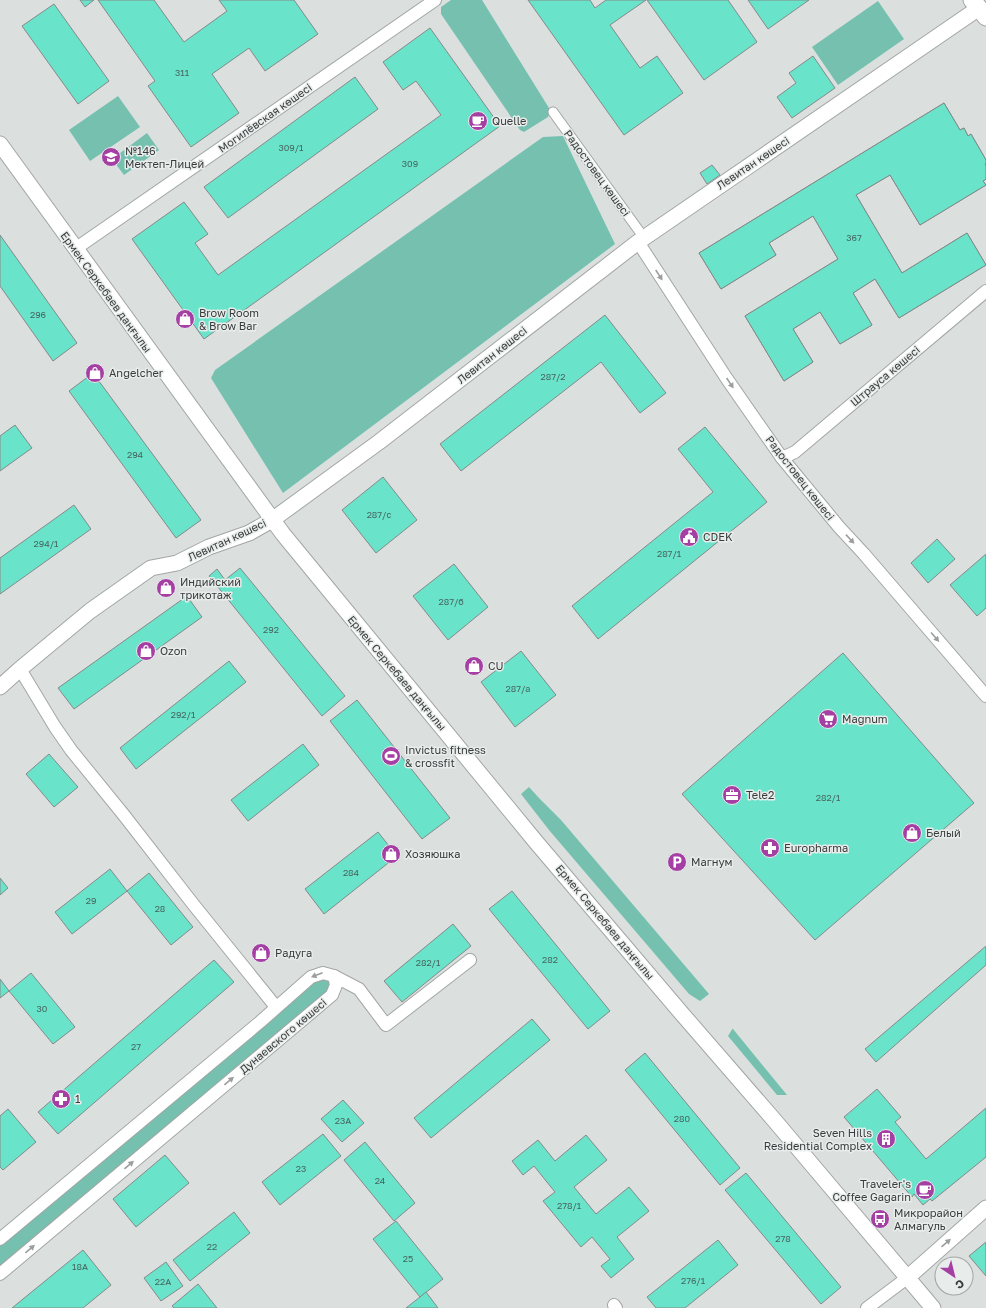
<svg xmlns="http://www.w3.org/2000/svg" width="986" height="1308" font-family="'Golos Text',sans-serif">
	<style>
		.green { fill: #75c0af }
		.building { fill: #69e3ca; stroke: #858a88 }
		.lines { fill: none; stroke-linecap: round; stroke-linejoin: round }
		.pedestrian-casing { stroke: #a2a6a5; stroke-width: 11 }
		.minor-casing { stroke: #a2a6a5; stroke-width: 14 }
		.tertiary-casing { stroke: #a2a6a5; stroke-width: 17 }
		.secondary-casing { stroke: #a2a6a5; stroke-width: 19 }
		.pedestrian { stroke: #fff; stroke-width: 9 }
		.minor { stroke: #fff; stroke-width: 12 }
		.tertiary { stroke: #fff; stroke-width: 15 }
		.secondary { stroke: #fff; stroke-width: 17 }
		.oneway { fill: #9c9e9e }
		.labels { text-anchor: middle; stroke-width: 3; stroke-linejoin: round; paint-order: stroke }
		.number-label { font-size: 9px; fill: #466660 }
		.street-label { font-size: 11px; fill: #3a3c3c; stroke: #e8edec }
		.poi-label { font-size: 11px; fill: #3a3c3c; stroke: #e8edec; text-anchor: start }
	</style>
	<rect width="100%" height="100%" fill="#dbe0df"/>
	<g class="green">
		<polygon points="451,0 482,0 549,108 550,113 548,117 524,132 520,130 441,14 441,7"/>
		<polygon points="878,1 904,39 838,85 812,47"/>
		<polygon points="118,96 140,127 90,161 69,130"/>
		<polygon points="147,133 159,150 124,175 112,159"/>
		<polygon points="563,136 615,244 283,493 211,378 215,370 543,137"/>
		<polygon points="529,787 539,798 561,820 709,994 700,1001 689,994 549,830 521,794"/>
		<polygon points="323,973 336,985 0,1269 0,1244"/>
		<polygon points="733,1028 733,1029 787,1095 777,1095 728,1036"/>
	</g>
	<g class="building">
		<polygon points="80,0 94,0 85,7"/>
		<polygon points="98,0 154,0 184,42 227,11 219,0 294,0 318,34 265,71 249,48 212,74 239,113 191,147 148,86 155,81"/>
		<polygon points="528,0 590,0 595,8 606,0 646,0 610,25 640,68 657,56 683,93 624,135"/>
		<polygon points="647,0 728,0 757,42 704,80"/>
		<polygon points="748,0 809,0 768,29"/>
		<polygon points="54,4 109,81 78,104 22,26"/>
		<polygon points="430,28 500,126 204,339 132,239 184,202 208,234 195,243 218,275 441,115 416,81 403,90 383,62"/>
		<polygon points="813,56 835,88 792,118 777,97 796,83 789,73"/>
		<polygon points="355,77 378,109 228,218 204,187"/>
		<polygon points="944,103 960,130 964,128 968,136 971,134 986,160 986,163 985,164 986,166 986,179 983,181 986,185 920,225 890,175 856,195 902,273 967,233 986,265 899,318 875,279 853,293 872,325 840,344 820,312 793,329 813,362 784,381 745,316 838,259 813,216 769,243 776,255 721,289 699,253"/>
		<polygon points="944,103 960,130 964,128 968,136 971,134 986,160 986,163 985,164 986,166 986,179 983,181 986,185 920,225 890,175 856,195 902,273 967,233 986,265 899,318 875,279 853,293 872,325 840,344 820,312 793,329 813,362 784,381 745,316 838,259 813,216 769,243 776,255 721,289 699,253"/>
		<polygon points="712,165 720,175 707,184 700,173"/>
		<polygon points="0,235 77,343 53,361 0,286"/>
		<polygon points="605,315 666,393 640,413 601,362 461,471 440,444"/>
		<polygon points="93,373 201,520 176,538 69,391"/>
		<polygon points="15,425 32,448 0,471 0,436"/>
		<polygon points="705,427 767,502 598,639 572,606 713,492 678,449"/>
		<polygon points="383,477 417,520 376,553 342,510"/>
		<polygon points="74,505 91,529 0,594 0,558"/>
		<polygon points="937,539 955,559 928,583 911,563"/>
		<polygon points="986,554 986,608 977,616 950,585"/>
		<polygon points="454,564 488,607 448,640 413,596"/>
		<polygon points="240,568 345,696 322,716 209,576 217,569 225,580"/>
		<polygon points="187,596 202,617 74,709 58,688"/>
		<polygon points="521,651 556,695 515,727 481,682"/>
		<polygon points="843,653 974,803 815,940 682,794"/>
		<polygon points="229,661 246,682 136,769 120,748"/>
		<polygon points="357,700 450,818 422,839 330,721"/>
		<polygon points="303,744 319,765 248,821 231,800"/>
		<polygon points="49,754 78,787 54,807 26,774"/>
		<polygon points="378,832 397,856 324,914 305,889"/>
		<polygon points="110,869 127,891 72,934 55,912"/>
		<polygon points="149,873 193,927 171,945 127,891"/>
		<polygon points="0,878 8,888 0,895"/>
		<polygon points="512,891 610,1011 588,1029 489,909"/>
		<polygon points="453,924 471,946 402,1002 384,981"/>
		<polygon points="986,946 986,965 876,1062 865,1049"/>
		<polygon points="214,960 234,982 58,1134 38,1112"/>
		<polygon points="31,973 75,1027 53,1044 9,991"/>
		<polygon points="0,979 9,991 0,998"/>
		<polygon points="532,1019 550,1040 431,1138 414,1118"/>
		<polygon points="645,1053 740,1168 720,1185 625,1070"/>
		<polygon points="877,1089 901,1117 895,1122 926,1159 986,1108 986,1157 932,1201 930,1199 923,1205 914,1194 912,1197 844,1117"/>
		<polygon points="343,1100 364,1123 342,1142 321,1119"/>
		<polygon points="8,1109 36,1142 3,1170 0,1167 0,1116"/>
		<polygon points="323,1134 341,1156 280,1205 262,1182"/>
		<polygon points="586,1135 607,1160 574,1187 596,1214 629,1187 649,1211 617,1237 634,1259 611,1278 601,1266 610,1259 592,1237 581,1247 543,1201 555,1192 534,1166 523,1175 512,1161 538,1140 555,1161"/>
		<polygon points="365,1142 415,1203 394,1221 344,1160"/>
		<polygon points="165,1155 189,1183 136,1227 113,1199"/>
		<polygon points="746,1173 841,1287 821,1304 725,1190"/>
		<polygon points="234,1212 250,1233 190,1281 173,1260"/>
		<polygon points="396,1221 443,1279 420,1297 373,1239"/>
		<polygon points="718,1240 738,1265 685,1308 656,1308 647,1297"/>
		<polygon points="986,1242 986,1276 969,1256"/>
		<polygon points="83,1250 111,1285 83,1308 12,1308"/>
		<polygon points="166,1262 183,1286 161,1301 144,1278"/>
		<polygon points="198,1284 217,1308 174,1308 172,1306"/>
		<polygon points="426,1292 438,1308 406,1308 420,1297"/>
	</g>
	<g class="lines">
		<g class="pedestrian-casing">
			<polyline id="pedestrian" points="553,112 642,235"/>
		</g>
		<g class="minor-casing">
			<g id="minor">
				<polyline points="638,242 727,379 782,458 839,527 864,554 986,696"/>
				<polyline points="75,249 435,0"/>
				<polyline points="782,458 795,452 986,291"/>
				<polyline points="20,669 55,727 71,750 123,814 193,904 276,1007"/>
				<polyline points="334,976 359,989 386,1025 470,960"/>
				<polyline points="0,1239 260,1022 311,977 323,973 334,976 336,985 332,995 0,1274"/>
				<polyline points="614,1305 616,1308"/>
				<polyline points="867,1308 907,1278"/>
			</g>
		</g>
		<g class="tertiary-casing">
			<g id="tertiary">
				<polyline points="0,144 283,534 536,842 683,1015 775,1121 933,1308"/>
				<polyline points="0,687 20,669 90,611 151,568 177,563 209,547 249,533 272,520 379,442 638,242 979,8"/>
				<polyline points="907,1278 986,1208"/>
			</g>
		</g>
		<g class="secondary-casing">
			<polyline id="secondary" points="972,0 979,8 986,17"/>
		</g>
		<use href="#pedestrian" class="pedestrian"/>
		<use href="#minor" class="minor"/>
		<use href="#tertiary" class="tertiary"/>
		<use href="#secondary" class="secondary"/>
	</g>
	<defs><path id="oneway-solid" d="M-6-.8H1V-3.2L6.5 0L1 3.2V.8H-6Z"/></defs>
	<g class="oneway">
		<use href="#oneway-solid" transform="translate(659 275) rotate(57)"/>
		<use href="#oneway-solid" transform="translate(730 383) rotate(56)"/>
		<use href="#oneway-solid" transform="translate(850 539) rotate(47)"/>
		<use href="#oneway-solid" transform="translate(935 637) rotate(49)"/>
		<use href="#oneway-solid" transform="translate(317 975) rotate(159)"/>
		<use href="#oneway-solid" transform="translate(229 1081) rotate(-40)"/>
		<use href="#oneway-solid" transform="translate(129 1165) rotate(-40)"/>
		<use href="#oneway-solid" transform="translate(946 1243) rotate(-41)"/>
		<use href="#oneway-solid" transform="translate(30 1249) rotate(-40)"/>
	</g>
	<defs>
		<g id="cafe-disc" transform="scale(1)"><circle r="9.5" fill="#a53fa4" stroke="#e8edec"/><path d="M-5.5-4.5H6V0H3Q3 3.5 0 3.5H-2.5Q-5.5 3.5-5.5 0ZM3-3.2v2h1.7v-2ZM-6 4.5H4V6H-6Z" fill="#fff"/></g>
		<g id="school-disc" transform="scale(1)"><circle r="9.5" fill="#a53fa4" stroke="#e8edec"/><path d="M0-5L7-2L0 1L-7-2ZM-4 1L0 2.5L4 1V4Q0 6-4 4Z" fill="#fff"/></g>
		<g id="shop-disc" transform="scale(1)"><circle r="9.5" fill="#a53fa4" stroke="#e8edec"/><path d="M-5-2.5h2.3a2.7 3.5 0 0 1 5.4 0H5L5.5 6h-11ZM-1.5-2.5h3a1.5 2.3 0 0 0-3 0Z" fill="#fff"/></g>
		<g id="civic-disc" transform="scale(1)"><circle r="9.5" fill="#a53fa4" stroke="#e8edec"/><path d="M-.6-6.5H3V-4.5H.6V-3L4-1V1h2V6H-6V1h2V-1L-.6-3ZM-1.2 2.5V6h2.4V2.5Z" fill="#fff"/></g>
		<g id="supermarket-disc" transform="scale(1)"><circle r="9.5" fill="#a53fa4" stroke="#e8edec"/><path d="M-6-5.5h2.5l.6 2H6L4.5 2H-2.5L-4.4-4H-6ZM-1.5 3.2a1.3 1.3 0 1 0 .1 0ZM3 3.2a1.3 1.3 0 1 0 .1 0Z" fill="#fff"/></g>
		<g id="stadium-disc" transform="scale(1)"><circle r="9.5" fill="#a53fa4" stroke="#e8edec"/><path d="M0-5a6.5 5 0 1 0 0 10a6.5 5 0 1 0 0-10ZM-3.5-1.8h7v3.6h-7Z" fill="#fff"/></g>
		<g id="office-disc" transform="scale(1)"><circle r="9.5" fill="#a53fa4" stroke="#e8edec"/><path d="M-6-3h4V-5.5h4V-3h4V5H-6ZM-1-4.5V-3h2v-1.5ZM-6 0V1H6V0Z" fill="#fff"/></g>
		<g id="pharmacy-disc" transform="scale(1)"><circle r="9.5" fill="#a53fa4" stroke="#e8edec"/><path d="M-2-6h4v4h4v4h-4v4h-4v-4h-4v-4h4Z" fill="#fff"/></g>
		<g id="parking-disc" transform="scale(1)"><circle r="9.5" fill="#a53fa4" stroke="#e8edec"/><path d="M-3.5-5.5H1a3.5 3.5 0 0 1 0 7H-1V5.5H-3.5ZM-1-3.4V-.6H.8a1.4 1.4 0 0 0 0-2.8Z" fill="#fff"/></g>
		<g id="building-disc" transform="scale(1)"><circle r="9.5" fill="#a53fa4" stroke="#e8edec"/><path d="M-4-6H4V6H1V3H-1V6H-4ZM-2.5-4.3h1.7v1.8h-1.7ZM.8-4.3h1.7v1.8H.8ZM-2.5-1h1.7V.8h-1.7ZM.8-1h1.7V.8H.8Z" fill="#fff"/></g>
		<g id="bus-disc" transform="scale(1)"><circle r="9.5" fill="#a53fa4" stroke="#e8edec"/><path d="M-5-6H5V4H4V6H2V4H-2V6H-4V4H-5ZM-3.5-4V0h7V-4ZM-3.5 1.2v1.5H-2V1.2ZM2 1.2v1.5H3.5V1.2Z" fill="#fff"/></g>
	</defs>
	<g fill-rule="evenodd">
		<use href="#cafe-disc" x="478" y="121"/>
		<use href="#school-disc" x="111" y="157"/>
		<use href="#shop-disc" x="185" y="319"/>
		<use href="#shop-disc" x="95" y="373"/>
		<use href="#civic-disc" x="689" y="537"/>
		<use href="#shop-disc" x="166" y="588"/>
		<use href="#shop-disc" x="146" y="651"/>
		<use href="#shop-disc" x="474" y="666"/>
		<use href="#supermarket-disc" x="828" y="719"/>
		<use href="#stadium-disc" x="391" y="756"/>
		<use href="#office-disc" x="732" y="795"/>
		<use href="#shop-disc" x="912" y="833"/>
		<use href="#pharmacy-disc" x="770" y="848"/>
		<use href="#shop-disc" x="391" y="854"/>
		<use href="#parking-disc" x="677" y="862"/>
		<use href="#shop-disc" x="261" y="953"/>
		<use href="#pharmacy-disc" x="61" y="1099"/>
		<use href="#building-disc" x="886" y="1139"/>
		<use href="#cafe-disc" x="925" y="1190"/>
		<use href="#bus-disc" x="880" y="1219"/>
	</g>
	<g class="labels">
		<g class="number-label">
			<text x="182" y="76">311</text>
			<text x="291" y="151">309/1</text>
			<text x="410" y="167">309</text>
			<text x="854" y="241">367</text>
			<text x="38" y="318">296</text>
			<text x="553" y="380">287/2</text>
			<text x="135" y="458">294</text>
			<text x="379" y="518">287/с</text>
			<text x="46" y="547">294/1</text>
			<text x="669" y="557">287/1</text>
			<text x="451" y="605">287/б</text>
			<text x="271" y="633">292</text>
			<text x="518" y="692">287/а</text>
			<text x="183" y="718">292/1</text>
			<text x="828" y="801">282/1</text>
			<text x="351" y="876">284</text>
			<text x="91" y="904">29</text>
			<text x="160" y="912">28</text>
			<text x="550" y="963">282</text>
			<text x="428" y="966">282/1</text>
			<text x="42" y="1012">30</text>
			<text x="136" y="1050">27</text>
			<text x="682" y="1122">280</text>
			<text x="343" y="1124">23А</text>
			<text x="301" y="1172">23</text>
			<text x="380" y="1184">24</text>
			<text x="569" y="1209">278/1</text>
			<text x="783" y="1242">278</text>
			<text x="212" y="1250">22</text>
			<text x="408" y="1262">25</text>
			<text x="80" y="1270">18А</text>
			<text x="693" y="1284">276/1</text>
			<text x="163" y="1285">22А</text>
		</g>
		<g class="street-label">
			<text transform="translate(265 118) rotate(-35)" y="4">Могилёвская көшесі</text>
			<text transform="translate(753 163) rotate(-34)" y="4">Левитан көшесі</text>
			<text transform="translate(597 173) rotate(54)" y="4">Радостовец көшесі</text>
			<text transform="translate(106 292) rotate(54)" y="4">Ермек Серкебаев даңғылы</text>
			<text transform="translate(492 355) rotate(-38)" y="4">Левитан көшесі</text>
			<text transform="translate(885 376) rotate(-40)" y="4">Штрауса көшесі</text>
			<text transform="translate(800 478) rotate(52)" y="4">Радостовец көшесі</text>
			<text transform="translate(227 540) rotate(-25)" y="4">Левитан көшесі</text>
			<text transform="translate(397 673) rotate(50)" y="4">Ермек Серкебаев даңғылы</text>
			<text transform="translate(605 922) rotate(50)" y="4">Ермек Серкебаев даңғылы</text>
			<text transform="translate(283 1036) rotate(-40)" y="4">Дунаевского көшесі</text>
		</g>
		<g class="poi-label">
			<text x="492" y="125">Quelle</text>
			<text x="125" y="155">№146<tspan x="125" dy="13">Мектеп-Лицей</tspan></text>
			<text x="199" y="317">Brow Room<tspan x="199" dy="13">&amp; Brow Bar</tspan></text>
			<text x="109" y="377">Angelcher</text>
			<text x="703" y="541">CDEK</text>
			<text x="180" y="586">Индийский<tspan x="180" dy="13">трикотаж</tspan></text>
			<text x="160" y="655">Ozon</text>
			<text x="488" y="670">CU</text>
			<text x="842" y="723">Magnum</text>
			<text x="405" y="754">Invictus fitness<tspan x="405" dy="13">&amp; crossfit</tspan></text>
			<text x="746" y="799">Tele2</text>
			<text x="926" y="837">Белый</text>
			<text x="784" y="852">Europharma</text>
			<text x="405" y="858">Хозяюшка</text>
			<text x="691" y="866">Магнум</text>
			<text x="275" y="957">Радуга</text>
			<text x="75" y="1103">1</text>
			<text x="872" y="1137" text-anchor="end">Seven Hills<tspan x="872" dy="13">Residential Complex</tspan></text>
			<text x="911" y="1188" text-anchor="end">Traveler's<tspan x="911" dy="13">Coffee Gagarin</tspan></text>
			<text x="894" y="1217">Микрорайон<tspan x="894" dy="13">Алмагуль</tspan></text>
		</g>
	</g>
	<g transform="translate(954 1276) rotate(145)"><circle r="19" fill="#e8edec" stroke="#a2a6a6"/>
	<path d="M0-3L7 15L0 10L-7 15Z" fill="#a53fa4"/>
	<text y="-6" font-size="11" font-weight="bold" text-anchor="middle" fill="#3a3c3c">С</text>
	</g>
</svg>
